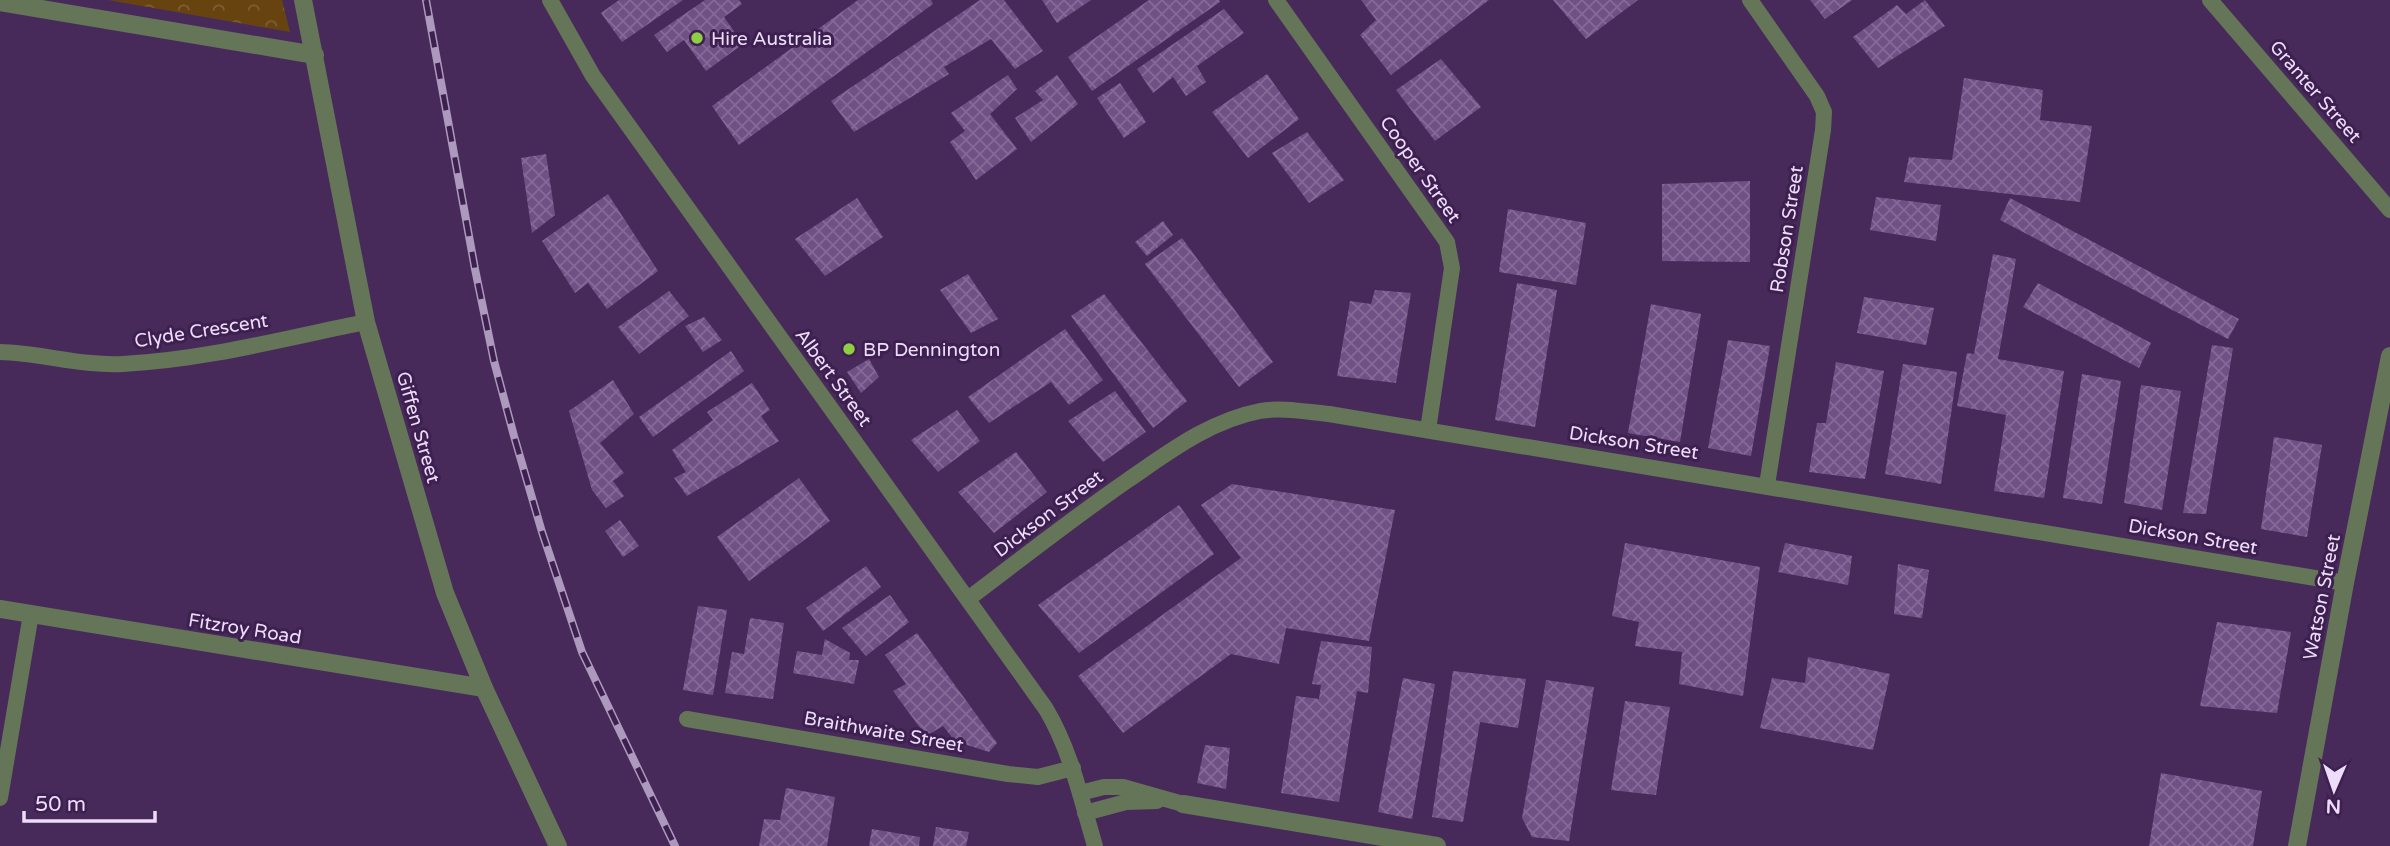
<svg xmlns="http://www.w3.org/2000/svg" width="2390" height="846" font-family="'Varela Round',sans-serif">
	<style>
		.park { fill: url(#park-crowns) }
		.building { fill: url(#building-cross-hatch) }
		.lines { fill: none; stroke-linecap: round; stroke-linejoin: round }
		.minor { stroke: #657557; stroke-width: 16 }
		.tertiary { stroke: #657557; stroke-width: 18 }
		.rail-casing { stroke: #ae99be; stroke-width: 8 }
		.rail { stroke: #3d204f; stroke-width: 5; stroke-dasharray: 16; stroke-linecap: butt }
		.poi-dot { fill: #8fcd42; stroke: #3d204f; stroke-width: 2.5 }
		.labels { text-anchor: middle; stroke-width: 6; stroke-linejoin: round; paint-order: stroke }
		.poi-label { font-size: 19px; fill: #edddfb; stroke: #3d204f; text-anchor: start }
		.street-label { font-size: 19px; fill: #edddfb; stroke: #3d204f }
	</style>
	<defs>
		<pattern id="park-crowns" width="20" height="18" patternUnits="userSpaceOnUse" patternTransform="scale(1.75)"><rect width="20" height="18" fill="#674310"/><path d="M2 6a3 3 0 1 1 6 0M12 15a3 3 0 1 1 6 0" fill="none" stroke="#7d5e34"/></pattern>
		<pattern id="building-cross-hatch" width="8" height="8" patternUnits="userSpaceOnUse" patternTransform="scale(1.75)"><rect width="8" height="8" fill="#705185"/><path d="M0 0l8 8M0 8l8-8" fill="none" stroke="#856a97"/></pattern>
	</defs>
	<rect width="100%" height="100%" fill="#472a5a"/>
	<polygon class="park" points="108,0 282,0 290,32"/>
	<g class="building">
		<polygon points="619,0 683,0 622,42 601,13"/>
		<polygon points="705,0 739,0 742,4 724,17 743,44 706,71 684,40 667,52 654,35"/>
		<polygon points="858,0 931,0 933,4 739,145 712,106"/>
		<polygon points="980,0 1004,0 1043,51 1015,69 991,39 944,67 949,74 854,132 831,101"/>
		<polygon points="1042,0 1091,0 1057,23"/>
		<polygon points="1149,0 1219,0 1220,2 1092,91 1068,57"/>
		<polygon points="1361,0 1489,0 1391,75 1360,35 1376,20"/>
		<polygon points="1553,0 1638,0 1586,39"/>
		<polygon points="1810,0 1852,0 1825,19"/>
		<polygon points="1925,0 1945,26 1878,68 1853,37 1897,5 1906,14"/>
		<polygon points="1224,9 1244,33 1197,66 1206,82 1186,96 1173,77 1153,93 1137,69"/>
		<polygon points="1441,59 1481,107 1435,141 1396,90"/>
		<polygon points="1267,74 1299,119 1248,158 1212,112"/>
		<polygon points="1008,75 1017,89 990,114 1017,149 976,180 950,142 965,131 951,113"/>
		<polygon points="1057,75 1078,104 1031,142 1015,118 1043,100 1035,91"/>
		<polygon points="1964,78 2043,90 2040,120 2092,126 2080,202 1904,182 1909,157 1952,160"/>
		<polygon points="1120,83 1146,122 1124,138 1097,98"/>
		<polygon points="1307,132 1344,180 1309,203 1272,153"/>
		<polygon points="546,154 555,215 532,233 521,158"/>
		<polygon points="1750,181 1750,262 1662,261 1662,184"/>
		<polygon points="608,194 658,271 607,309 588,283 575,293 542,241"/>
		<polygon points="1876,197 1941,205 1936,241 1870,230"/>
		<polygon points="857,198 883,237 825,276 795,239"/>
		<polygon points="2010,198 2239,319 2228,339 2000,220"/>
		<polygon points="1508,209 1586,223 1576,285 1499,272"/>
		<polygon points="1163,221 1173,235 1147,256 1135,242"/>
		<polygon points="1182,238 1273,362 1239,387 1145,264"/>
		<polygon points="1993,254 2016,259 1998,359 2064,371 2044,498 1994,491 2006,415 1957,406 1967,353 1974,354"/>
		<polygon points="968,274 998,319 971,333 940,290"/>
		<polygon points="1517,283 1557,290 1535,427 1495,420"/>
		<polygon points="2038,283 2151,343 2139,368 2023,307"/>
		<polygon points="1375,290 1411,293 1396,383 1337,376 1350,301 1371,304"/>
		<polygon points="669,291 689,316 639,354 618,327"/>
		<polygon points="1104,294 1187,401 1153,428 1071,316"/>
		<polygon points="1864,297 1934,308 1926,345 1857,333"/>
		<polygon points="1651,304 1701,314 1680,442 1628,433"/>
		<polygon points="704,317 722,340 703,352 685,326"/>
		<polygon points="1065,329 1103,380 1069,405 1051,382 989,423 968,397"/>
		<polygon points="1728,340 1770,346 1751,456 1708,448"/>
		<polygon points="2212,345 2233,348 2206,514 2183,513"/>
		<polygon points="731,351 744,371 653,437 639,417"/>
		<polygon points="869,359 879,377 861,393 847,372"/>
		<polygon points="1836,362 1884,371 1865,479 1809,472 1817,423 1826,423"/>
		<polygon points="1903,364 1957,372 1941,484 1885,474"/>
		<polygon points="2082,374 2121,381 2102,504 2063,498"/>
		<polygon points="613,380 634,414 600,443 624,473 613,481 624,496 606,508 592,490 569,411"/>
		<polygon points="752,383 770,410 761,416 779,441 687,496 674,478 686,472 672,450 713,420 707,412"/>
		<polygon points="2141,385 2181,391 2162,510 2124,503"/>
		<polygon points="1115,391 1146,432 1103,462 1068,421"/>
		<polygon points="957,410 980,441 938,472 911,440"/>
		<polygon points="2274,437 2322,445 2307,537 2261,529"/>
		<polygon points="1016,452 1047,492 994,533 958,492"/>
		<polygon points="799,478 830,521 749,581 717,537"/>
		<polygon points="1232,484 1395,510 1369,641 1286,628 1279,664 1231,654 1123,733 1078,676 1241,558 1201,505"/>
		<polygon points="1179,505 1214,554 1079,653 1038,605"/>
		<polygon points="620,520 639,546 623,557 605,531"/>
		<polygon points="1625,543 1760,567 1743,696 1679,684 1682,652 1635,646 1639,622 1612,616"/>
		<polygon points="1785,543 1852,556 1848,585 1778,572"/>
		<polygon points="1898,564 1929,570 1922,618 1894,614"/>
		<polygon points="866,566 881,587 823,631 806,608"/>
		<polygon points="890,595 909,622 866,656 842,628"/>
		<polygon points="698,606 727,610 713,695 683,690"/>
		<polygon points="750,618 784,623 773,699 725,693 732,652 744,654"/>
		<polygon points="2217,622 2291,632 2277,713 2200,706"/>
		<polygon points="917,633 997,743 989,752 955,741 943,726 926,736 893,691 906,684 885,655"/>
		<polygon points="825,639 850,653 849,660 859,660 854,684 793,673 797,651 822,655"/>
		<polygon points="1321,641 1372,647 1368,693 1357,691 1339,802 1281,793 1296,696 1319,699 1321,685 1312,684"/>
		<polygon points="1808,657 1890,674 1873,750 1760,728 1772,678 1805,683"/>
		<polygon points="1453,671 1526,679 1518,728 1480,722 1463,822 1432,817"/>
		<polygon points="1403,678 1435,684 1412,819 1378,812"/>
		<polygon points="1546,680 1594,687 1569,841 1532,837 1522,818"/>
		<polygon points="1625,701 1670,707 1656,795 1611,790"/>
		<polygon points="1205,745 1230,748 1226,789 1197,783"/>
		<polygon points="2161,773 2262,791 2253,846 2149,846"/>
		<polygon points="786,788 835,797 827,846 759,846 764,819 780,820"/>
		<polygon points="936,827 969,832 966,846 933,846"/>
		<polygon points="872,829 920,837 919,846 869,846"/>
	</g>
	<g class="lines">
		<g class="minor">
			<path d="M550,0L593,76L1046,709C1071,751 1081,799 1095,846"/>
			<polyline points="1276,0 1447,242 1452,268 1428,430"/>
			<polyline points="1750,0 1817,96 1824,112 1823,130 1767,485"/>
			<polyline points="2210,0 2390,210"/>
			<path d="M0,352C41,353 81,366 123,364C205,360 286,338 366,322"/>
			<path d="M968,599C1021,559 1073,518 1128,480C1169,452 1209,421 1260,411C1282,407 1307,412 1329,414L2345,583"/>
			<polyline points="687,719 1008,774 1038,777 1073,768"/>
			<polyline points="1080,793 1104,787 1123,787 1183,804"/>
			<polyline points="0,798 31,614"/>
			<polyline points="1085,813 1126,802 1157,801"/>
		</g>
		<g class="tertiary">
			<polyline points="303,0 366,322 445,593 484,688 558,846"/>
			<polyline points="0,2 315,55"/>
			<polyline points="0,609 484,688"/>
			<polyline points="1183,804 1437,846"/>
			<polyline points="2297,846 2345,583 2390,356"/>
		</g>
		<g class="rail-casing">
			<polyline id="rail" points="426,0 475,269 494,361 514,436 542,532 582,652 675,846"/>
		</g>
		<use href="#rail" class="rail"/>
	</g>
	<g class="poi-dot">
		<circle cx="697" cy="38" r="7"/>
		<circle cx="849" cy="349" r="7"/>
	</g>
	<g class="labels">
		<g class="poi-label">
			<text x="711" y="45">Hire Australia</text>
			<text x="863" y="356">BP Dennington</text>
		</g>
		<g class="street-label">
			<text transform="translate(2316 91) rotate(49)" y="7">Granter Street</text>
			<text transform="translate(1421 169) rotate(55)" y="7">Cooper Street</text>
			<text transform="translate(1786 229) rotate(-81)" y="7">Robson Street</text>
			<text transform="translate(201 330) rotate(-9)" y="7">Clyde Crescent</text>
			<text transform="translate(834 377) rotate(54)" y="7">Albert Street</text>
			<text transform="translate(419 427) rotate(74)" y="7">Giffen Street</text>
			<text transform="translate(1634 442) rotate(9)" y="7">Dickson Street</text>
			<text transform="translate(1048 513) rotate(-37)" y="7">Dickson Street</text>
			<text transform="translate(2193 536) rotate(10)" y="7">Dickson Street</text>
			<text transform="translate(2321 597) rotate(-79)" y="7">Watson Street</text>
			<text transform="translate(245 628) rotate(9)" y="7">Fitzroy Road</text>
			<text transform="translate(884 731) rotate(10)" y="7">Braithwaite Street</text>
		</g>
	</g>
	<g transform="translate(2334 790) rotate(182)" stroke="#3d204f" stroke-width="5" paint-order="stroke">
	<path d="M0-5L12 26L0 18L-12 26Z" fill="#edddfb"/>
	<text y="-10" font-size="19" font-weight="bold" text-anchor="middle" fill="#edddfb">N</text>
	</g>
	<path d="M24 811v10h131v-10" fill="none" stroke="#edddfb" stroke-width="3.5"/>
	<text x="35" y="811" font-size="21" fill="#edddfb" stroke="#3d204f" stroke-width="5" paint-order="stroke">50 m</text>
</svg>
